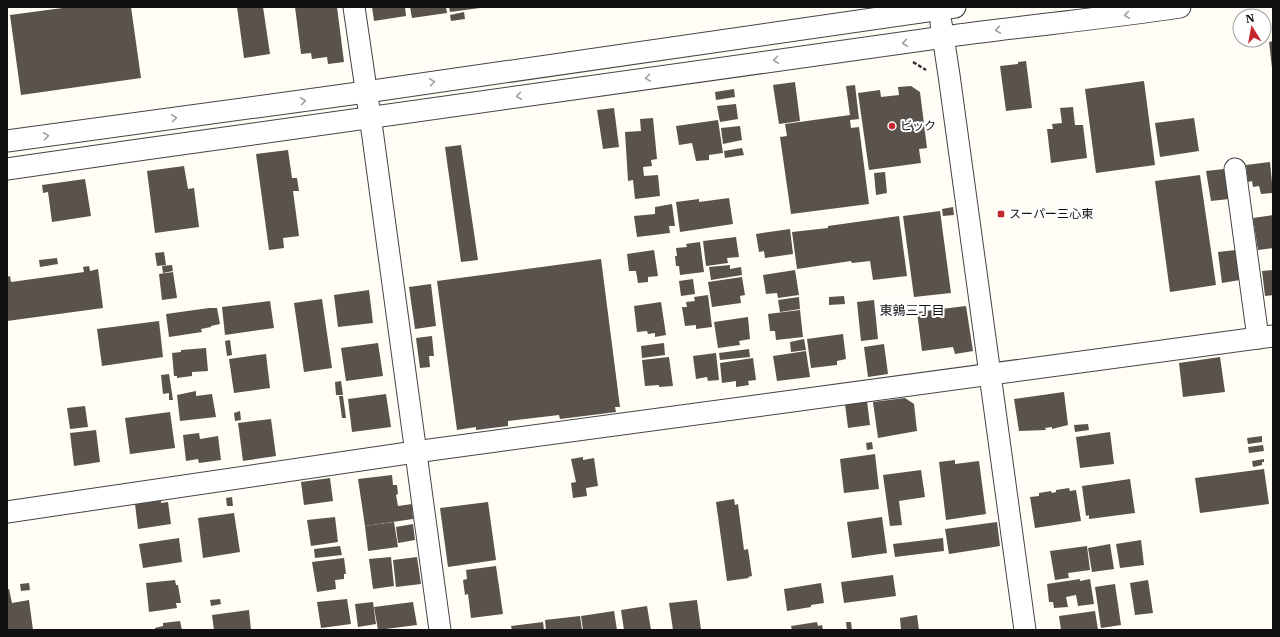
<svg xmlns="http://www.w3.org/2000/svg" width="1280" height="637" font-family="'IBM Plex Serif','Noto Sans JP',serif">
	<style>
		.building { fill: #5a524d }
		.lines { fill: none; stroke-linecap: round; stroke-linejoin: round }
		.minor-casing { stroke: #444; stroke-width: 23 }
		.path { stroke: #333; stroke-width: 2.5; stroke-dasharray: 4 2; stroke-linecap: butt }
		.minor { stroke: #fff; stroke-width: 21 }
		.oneway { stroke: #a0a0a0 }
		.poi-dot { fill: #c4262e; stroke: #fff; stroke-width: 1.5 }
		.labels { text-anchor: middle; stroke-width: 4; stroke-linejoin: round; paint-order: stroke }
		.poi-label { font-size: 12px; fill: #111; stroke: #fff; text-anchor: start }
		.neighbourhood-label { font-size: 13px; fill: #111; stroke: #fff }
	</style>
	<rect width="100%" height="100%" fill="#fffdf5"/>
	<g class="building">
		<polygon points="70,7 131,7 141,78 21,95 10,15"/>
		<polygon points="237,7 263,7 270,54 244,58"/>
		<polygon points="295,7 337,7 344,62 328,64 327,57 312,59 311,53 301,54"/>
		<polygon points="372,7 405,7 406,16 374,21"/>
		<polygon points="410,7 446,7 447,13 412,18"/>
		<polygon points="449,7 480,7 480,8 450,12"/>
		<polygon points="464,12 465,19 451,21 450,15"/>
		<polygon points="1273,41 1273,68 1272,68 1269,42"/>
		<polygon points="1026,61 1032,108 1006,111 1000,66 1018,64 1018,62"/>
		<polygon points="1144,81 1155,165 1096,173 1085,89"/>
		<polygon points="795,82 800,121 779,124 773,85"/>
		<polygon points="855,85 859,119 850,120 851,128 859,127 869,204 791,214 780,137 787,136 785,124 850,115 846,86"/>
		<polygon points="911,86 920,92 927,148 919,149 921,163 869,170 858,93 880,90 881,97 899,95 898,87"/>
		<polygon points="734,89 735,97 716,100 715,92"/>
		<polygon points="736,104 738,119 720,122 717,106"/>
		<polygon points="1073,107 1075,125 1083,125 1087,158 1051,163 1047,129 1053,129 1052,124 1062,123 1060,108"/>
		<polygon points="614,108 619,147 603,149 597,110"/>
		<polygon points="653,118 657,159 651,160 652,166 643,167 644,176 658,175 660,196 635,199 633,180 628,181 625,132 641,131 640,119"/>
		<polygon points="1194,118 1199,151 1160,157 1155,123"/>
		<polygon points="718,120 723,153 709,155 709,160 696,161 692,143 679,145 676,126"/>
		<polygon points="740,126 742,140 723,144 721,128"/>
		<polygon points="461,145 478,260 461,262 445,147"/>
		<polygon points="742,148 744,155 725,158 724,151"/>
		<polygon points="288,150 292,178 297,178 299,191 293,191 299,236 283,238 284,248 269,250 256,154"/>
		<polygon points="1270,162 1273,193 1261,194 1259,186 1253,187 1252,181 1248,182 1246,165"/>
		<polygon points="184,166 188,189 194,188 199,227 155,233 147,171"/>
		<polygon points="1224,169 1229,199 1211,201 1206,171"/>
		<polygon points="885,172 887,193 876,195 874,173"/>
		<polygon points="1200,175 1216,285 1170,292 1155,181"/>
		<polygon points="85,179 91,216 52,222 48,192 43,193 42,185"/>
		<polygon points="729,198 733,224 680,232 676,202 699,199 699,202"/>
		<polygon points="672,204 675,226 669,226 670,233 637,237 634,216 655,214 655,207"/>
		<polygon points="953,207 954,215 943,216 942,209"/>
		<polygon points="940,211 951,293 914,297 903,216"/>
		<polygon points="1273,215 1273,248 1258,250 1253,218"/>
		<polygon points="899,216 907,276 873,280 870,261 852,263 851,261 797,269 792,232 828,228 828,226"/>
		<polygon points="790,229 793,254 765,258 764,251 759,252 756,234"/>
		<polygon points="736,237 739,257 727,258 728,263 706,266 703,241"/>
		<polygon points="700,242 704,272 680,275 679,266 676,266 675,256 677,256 676,248 687,247 686,244"/>
		<polygon points="654,250 658,276 648,277 648,282 638,283 636,271 629,271 627,254"/>
		<polygon points="1236,250 1240,280 1222,283 1218,252"/>
		<polygon points="164,252 166,265 157,266 155,253"/>
		<polygon points="57,258 58,264 40,267 39,260"/>
		<polygon points="601,259 620,407 615,407 616,412 560,419 559,415 508,421 508,426 476,430 476,427 457,430 437,281"/>
		<polygon points="172,265 173,271 163,273 162,266"/>
		<polygon points="730,265 730,269 741,267 742,275 711,280 709,267"/>
		<polygon points="89,266 90,271 98,269 103,308 7,321 7,277 10,276 11,282 84,272 83,267"/>
		<polygon points="795,270 799,295 778,298 777,293 766,294 763,275"/>
		<polygon points="1273,270 1273,295 1265,296 1262,271"/>
		<polygon points="173,272 177,298 162,300 159,274"/>
		<polygon points="742,277 745,295 740,296 741,303 712,307 708,282"/>
		<polygon points="693,279 695,294 681,296 679,281"/>
		<polygon points="431,284 436,326 415,329 409,287"/>
		<polygon points="369,290 373,323 338,327 334,295"/>
		<polygon points="708,295 712,327 696,329 696,325 685,326 682,307 687,307 686,302 695,301 694,297"/>
		<polygon points="844,296 845,304 829,305 829,297"/>
		<polygon points="799,297 800,309 780,312 778,300"/>
		<polygon points="322,299 332,368 304,372 294,303"/>
		<polygon points="874,300 878,339 861,341 857,302"/>
		<polygon points="270,301 274,328 225,335 222,307"/>
		<polygon points="661,302 666,335 655,337 655,333 648,334 647,331 637,332 634,306"/>
		<polygon points="966,306 973,351 955,354 953,347 922,351 917,312"/>
		<polygon points="209,308 217,308 220,324 211,326 211,327 201,329 202,332 169,337 166,314"/>
		<polygon points="800,310 803,337 776,340 775,331 770,331 768,314"/>
		<polygon points="748,317 750,339 739,341 740,345 718,348 714,322"/>
		<polygon points="159,321 163,357 102,366 97,329"/>
		<polygon points="843,334 846,359 837,361 837,365 811,368 807,339"/>
		<polygon points="432,336 434,356 429,356 430,367 420,368 416,338"/>
		<polygon points="804,339 806,350 791,352 790,342"/>
		<polygon points="230,340 232,355 227,356 225,341"/>
		<polygon points="378,343 383,376 346,381 341,348"/>
		<polygon points="664,343 665,355 642,358 641,346"/>
		<polygon points="884,344 888,374 868,377 864,347"/>
		<polygon points="206,348 208,371 192,372 192,376 177,378 177,376 174,376 172,353 181,352 181,350"/>
		<polygon points="749,349 750,357 720,360 719,353"/>
		<polygon points="806,351 810,377 777,381 773,356"/>
		<polygon points="716,353 719,380 708,381 707,377 696,379 693,356"/>
		<polygon points="266,354 270,388 234,393 229,359"/>
		<polygon points="669,357 673,386 659,387 659,385 645,386 642,360"/>
		<polygon points="1220,357 1225,392 1183,397 1179,363"/>
		<polygon points="753,358 756,380 748,381 749,385 736,387 736,381 722,383 720,363"/>
		<polygon points="169,374 173,400 169,400 169,393 163,394 161,375"/>
		<polygon points="341,381 343,395 336,395 335,382"/>
		<polygon points="196,391 196,396 212,394 216,417 180,421 177,395"/>
		<polygon points="1064,392 1068,425 1052,429 1052,427 1045,428 1046,430 1019,431 1014,399"/>
		<polygon points="386,394 391,427 352,432 348,399"/>
		<polygon points="339,396 343,396 346,418 342,418"/>
		<polygon points="905,398 914,404 917,431 878,438 873,402"/>
		<polygon points="867,401 870,425 848,428 845,404"/>
		<polygon points="85,406 88,427 70,429 67,408"/>
		<polygon points="240,411 241,420 235,421 234,413"/>
		<polygon points="170,412 175,448 130,454 125,418"/>
		<polygon points="271,419 276,456 243,461 238,423"/>
		<polygon points="1088,424 1089,430 1075,432 1074,425"/>
		<polygon points="96,430 100,462 74,466 70,433"/>
		<polygon points="1110,432 1114,464 1080,468 1076,437"/>
		<polygon points="199,433 200,439 218,436 221,460 199,463 198,459 186,461 183,435"/>
		<polygon points="1262,436 1262,442 1248,444 1247,438"/>
		<polygon points="872,442 873,449 867,450 866,443"/>
		<polygon points="1263,445 1264,451 1249,453 1248,447"/>
		<polygon points="875,454 879,489 844,493 840,459"/>
		<polygon points="583,457 583,460 594,458 598,486 586,488 587,496 573,498 571,483 576,482 571,459"/>
		<polygon points="1264,459 1264,462 1262,462 1262,465 1253,467 1252,461"/>
		<polygon points="955,460 955,464 979,461 986,514 946,520 939,462"/>
		<polygon points="1264,469 1269,504 1200,513 1195,478"/>
		<polygon points="921,470 925,497 899,501 902,525 890,526 883,475"/>
		<polygon points="392,475 393,485 397,485 398,494 396,495 398,506 412,504 413,519 365,526 358,479"/>
		<polygon points="330,478 333,501 304,505 301,482"/>
		<polygon points="1130,479 1135,513 1089,519 1089,515 1086,516 1082,486"/>
		<polygon points="1069,488 1070,491 1076,490 1081,521 1035,528 1030,497 1039,496 1039,493 1051,491 1052,493 1056,492 1056,490"/>
		<polygon points="232,497 233,506 227,506 226,498"/>
		<polygon points="734,499 735,505 738,504 744,550 748,549 752,576 748,577 749,578 727,581 716,502"/>
		<polygon points="161,500 161,503 168,502 171,524 138,529 135,504"/>
		<polygon points="488,502 496,560 448,567 440,508"/>
		<polygon points="234,513 240,552 203,558 198,518"/>
		<polygon points="335,517 338,542 311,546 307,520"/>
		<polygon points="882,517 887,553 852,558 847,522"/>
		<polygon points="394,522 398,547 368,551 365,526"/>
		<polygon points="997,522 1000,546 949,554 945,529"/>
		<polygon points="413,524 415,540 398,543 396,527"/>
		<polygon points="179,538 182,562 143,568 139,544"/>
		<polygon points="943,538 944,551 895,557 893,544"/>
		<polygon points="1141,540 1144,565 1120,568 1116,544"/>
		<polygon points="1110,544 1114,569 1092,572 1088,548"/>
		<polygon points="340,546 342,555 315,558 314,549"/>
		<polygon points="1087,546 1090,570 1068,573 1069,578 1055,580 1050,551"/>
		<polygon points="391,557 394,586 373,589 369,559"/>
		<polygon points="417,557 421,584 396,587 393,560"/>
		<polygon points="344,558 346,574 344,574 344,579 335,580 336,589 317,592 312,562"/>
		<polygon points="496,566 503,614 471,618 468,594 465,595 463,580 467,579 466,570"/>
		<polygon points="893,575 896,596 844,603 841,582"/>
		<polygon points="1080,579 1080,581 1090,579 1094,604 1078,606 1076,595 1066,597 1068,607 1054,608 1053,602 1049,602 1047,584"/>
		<polygon points="175,580 176,585 178,585 181,603 176,603 177,608 149,612 146,583"/>
		<polygon points="1148,580 1153,613 1135,615 1130,583"/>
		<polygon points="29,583 30,590 21,591 20,584"/>
		<polygon points="821,583 824,603 811,605 811,607 787,611 784,589"/>
		<polygon points="1115,584 1121,625 1101,628 1095,587"/>
		<polygon points="7,589 9,589 12,603 29,600 33,630 7,630"/>
		<polygon points="220,599 221,604 211,606 210,600"/>
		<polygon points="347,599 351,624 321,628 317,602"/>
		<polygon points="697,600 701,630 673,630 669,603"/>
		<polygon points="373,602 376,624 358,627 355,604"/>
		<polygon points="413,602 417,625 378,630 374,607"/>
		<polygon points="647,606 651,630 624,630 621,610"/>
		<polygon points="249,610 251,630 214,630 212,615"/>
		<polygon points="614,611 617,630 583,630 581,616"/>
		<polygon points="1095,611 1098,630 1061,630 1059,616"/>
		<polygon points="917,615 919,630 901,630 900,618"/>
		<polygon points="580,616 582,630 546,630 545,620"/>
		<polygon points="180,621 182,630 155,630 155,628 163,626 163,623"/>
		<polygon points="543,622 544,630 512,630 511,626"/>
		<polygon points="817,622 818,626 822,625 823,630 792,630 791,626"/>
		<polygon points="846,622 851,622 852,630 847,630"/>
	</g>
	<g class="lines">
		<g class="minor-casing">
			<g id="minor">
				<polyline points="354,7 373,137 440,630"/>
				<polyline points="941,23 949,75 1025,630"/>
				<polyline points="7,141 366,92 955,7"/>
				<path d="M7,169C319,124 631,80 944,37C1022,26 1101,19 1180,7"/>
				<polyline points="1235,169 1258,338"/>
				<polyline points="7,512 415,452 1273,336"/>
			</g>
		</g>
		<polyline class="path" points="913,62 926,70"/>
		<use href="#minor" class="minor"/>
	</g>
	<defs><path id="oneway-chevron" d="M-2-3.5L2.5 0L-2 3.5" fill="none" stroke-width="1.6" stroke-linecap="round" stroke-linejoin="round"/></defs>
	<g class="oneway">
		<use href="#oneway-chevron" transform="translate(1127 15) rotate(172)"/>
		<use href="#oneway-chevron" transform="translate(998 30) rotate(172)"/>
		<use href="#oneway-chevron" transform="translate(905 43) rotate(172)"/>
		<use href="#oneway-chevron" transform="translate(776 60) rotate(172)"/>
		<use href="#oneway-chevron" transform="translate(648 78) rotate(172)"/>
		<use href="#oneway-chevron" transform="translate(432 82) rotate(-8)"/>
		<use href="#oneway-chevron" transform="translate(519 96) rotate(172)"/>
		<use href="#oneway-chevron" transform="translate(303 101) rotate(-8)"/>
		<use href="#oneway-chevron" transform="translate(174 118) rotate(-8)"/>
		<use href="#oneway-chevron" transform="translate(46 136) rotate(-8)"/>
	</g>
	<g class="poi-dot">
		<circle cx="892" cy="126" r="4"/>
		<rect x="997" y="210" width="8" height="8" rx="2"/>
	</g>
	<g class="labels">
		<g class="poi-label">
			<text x="900" y="130">ビック</text>
			<text x="1009" y="218">スーパー三心東</text>
		</g>
		<g class="neighbourhood-label">
			<text x="912" y="315">東鶉三丁目</text>
		</g>
	</g>
	<rect width="1280" height="637" fill="none" stroke="#111111" stroke-width="16"/>
	<g transform="translate(1252 28) rotate(349)"><circle r="19" fill="#ffffff" stroke="#a0a0a0"/>
	<path d="M0-3L7 15L0 10L-7 15Z" fill="#c4262e"/>
	<text y="-6" font-size="11" font-weight="bold" text-anchor="middle" fill="#111111">N</text>
	</g>
</svg>
